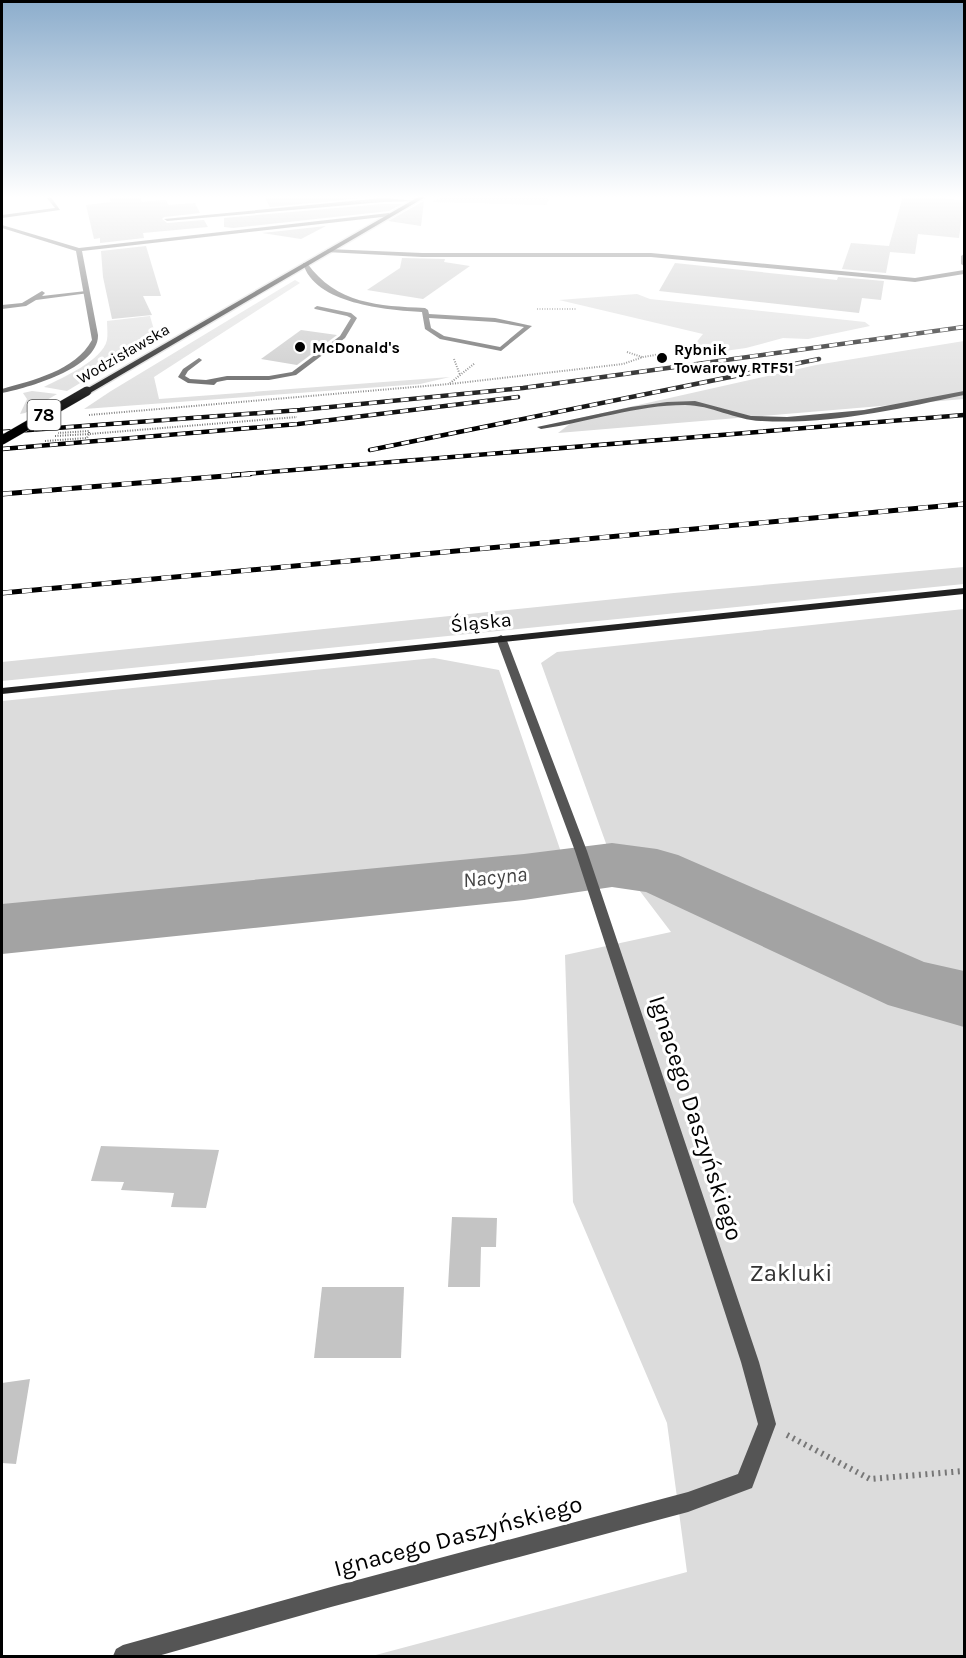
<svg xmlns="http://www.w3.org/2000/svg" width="966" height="1658" font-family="Karla,sans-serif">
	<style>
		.green { fill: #dcdcdc }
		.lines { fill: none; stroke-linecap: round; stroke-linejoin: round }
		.river { fill: #a3a3a3; fill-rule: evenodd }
		.building { fill: #c4c4c4 }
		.primary-casing { stroke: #dbdbdb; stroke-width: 3 }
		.path-far2 { stroke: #777; stroke-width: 1.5; stroke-dasharray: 1 1.5; stroke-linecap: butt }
		.path-far1 { stroke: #777; stroke-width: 2; stroke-dasharray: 1 1.5; stroke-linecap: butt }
		.path { stroke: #777; stroke-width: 6; stroke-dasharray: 2 4.5; stroke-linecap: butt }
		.lane { fill: #555; fill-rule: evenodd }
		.street { fill: #555; fill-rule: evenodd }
		.secondary { fill: #222; fill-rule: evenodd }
		.primary { fill: #000; fill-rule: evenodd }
		.rail-far1-casing { stroke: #000; stroke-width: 4.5 }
		.rail-casing { stroke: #000; stroke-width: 5 }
		.rail-far1 { stroke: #fff; stroke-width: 3; stroke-dasharray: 8; stroke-linecap: butt }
		.rail { stroke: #fff; stroke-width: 4; stroke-dasharray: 10; stroke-linecap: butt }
		.primary-bridge-casing { stroke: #dbdbdb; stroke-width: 10; stroke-linecap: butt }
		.primary-bridge { stroke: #000; stroke-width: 9 }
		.poi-dot { fill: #000; stroke: #fff; stroke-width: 2 }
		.labels { text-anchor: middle; stroke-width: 6; stroke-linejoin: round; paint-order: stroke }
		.far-poi-label { font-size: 16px; font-weight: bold; fill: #000; stroke: #fff; text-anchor: start }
		.far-street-label { font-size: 16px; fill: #000; stroke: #fff }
		.shield { fill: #fff; stroke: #4c4c4c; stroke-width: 1.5 }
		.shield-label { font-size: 18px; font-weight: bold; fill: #000 }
		.street-label { font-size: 20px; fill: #000; stroke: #fff }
		.water-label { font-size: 21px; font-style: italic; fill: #444; stroke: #fff }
		.near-street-label { font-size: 24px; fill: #000; stroke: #fff }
		.near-park-label { font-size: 24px; fill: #333; stroke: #fff }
	</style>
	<rect width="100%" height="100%" fill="#fff"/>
	<g class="green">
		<polygon points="443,196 549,196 547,205 432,202"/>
		<polygon points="295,280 300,283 154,377 159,399 450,377 420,384 84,409 111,391"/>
		<polygon points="637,294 650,299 865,322 870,326 808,339 783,338 746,348 710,353 690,350 703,334 559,300"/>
		<path d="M150,316L156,337L67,391L44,387C63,377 102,361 107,340C108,334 107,327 107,321Z"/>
		<polygon points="964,341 964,399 558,433 576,419 816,365"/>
		<polygon points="32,391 57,394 25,413 20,414 27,399 23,393"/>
		<polygon points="964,567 964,584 2,681 2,662 674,593"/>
		<polygon points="964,609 964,1656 372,1656 687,1572 667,1423 573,1202 565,955 671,932 608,849 541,663 557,652"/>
		<polygon points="434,658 499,670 563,858 358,884 370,899 2,937 2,701"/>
	</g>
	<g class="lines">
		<polygon class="river" points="612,843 657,849 678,855 924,962 964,971 964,1027 888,1005 646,892 612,887 524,900 2,954 2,904 524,854"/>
	</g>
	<g class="building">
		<polygon points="109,196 140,196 142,202 166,200 168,205 195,203 200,213 164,217 162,219 167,223 204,220 208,227 143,233 144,238 100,243 100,238 94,239 86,205 111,202"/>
		<polygon points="264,196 416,196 412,198 383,196 270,207"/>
		<polygon points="903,196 964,200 959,238 918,234 915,254 890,252 886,273 842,269 851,243 889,246"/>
		<polygon points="424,201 421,226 388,221"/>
		<polygon points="383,204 402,204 389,211 233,228 224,227 224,218"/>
		<polygon points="326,226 301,239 262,233"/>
		<polygon points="146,246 161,296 143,296 152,315 112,319 103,277 101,251"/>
		<polygon points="402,258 445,259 444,262 470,266 423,299 367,290 400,268"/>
		<polygon points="675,263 837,280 838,277 884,281 881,300 862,298 859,313 659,291"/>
		<polygon points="301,330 337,335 297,365 261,359"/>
		<polygon points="101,1146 219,1150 206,1208 171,1207 174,1193 121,1190 124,1182 91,1181"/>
		<polygon points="452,1217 497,1218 496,1247 481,1247 480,1287 448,1287"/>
		<polygon points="322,1287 404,1287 401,1358 314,1358"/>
		<polygon points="30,1379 16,1464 2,1463 2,1383"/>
	</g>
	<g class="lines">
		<g class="primary-casing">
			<polygon id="primary" points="420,196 427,196 90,393 83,391"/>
		</g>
		<polyline class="path-far2" points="537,309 576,309"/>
		<g class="path-far1">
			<polyline points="627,352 642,357"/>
			<polyline points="454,359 460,375"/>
			<polyline points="450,384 623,364 643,357 667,353"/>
			<polyline points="89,415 449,384 475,363"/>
			<polyline points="55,436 89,434 89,431 58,433"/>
			<polyline points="45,441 87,438 89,434 297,417"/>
		</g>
		<polyline class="path" points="787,1435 870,1479 964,1471"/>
		<g class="lane">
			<polygon points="50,196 60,210 2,218 2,215 55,208 47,198"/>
			<path d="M303,263H307C336,304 379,306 425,308L428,310L429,314L495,318L532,326L501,351L440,339L425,329L422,312C387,310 314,304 303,263ZM429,318L495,322L524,327L500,347L444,336L431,328Z"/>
			<polygon points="42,291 45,293 42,296 86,291 89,293 36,300 26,306 2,309 2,305 22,303"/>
			<polygon points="317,306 351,313 357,318 345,338 296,375 269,380 227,380 217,382 214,385 188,383 178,377 183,369 199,358 202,360 201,361 188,371 185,376 190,379 206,380 227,376 269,376 292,372 340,336 351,318 347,316 315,309 314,308"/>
			<path d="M964,391V395C898,409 829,425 761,421C735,420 711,405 685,405C637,405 589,422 541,429L537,427L631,407L667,402L695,401L751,416L787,417L864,410Z"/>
		</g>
		<g class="street">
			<polygon points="383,198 418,201 383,202 167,221 164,219"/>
			<path d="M389,213L391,216L82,251L98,335C99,368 27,388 2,393V389C33,380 75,371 92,340L76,251L2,228V225L79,248Z"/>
			<polygon points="328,249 422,253 651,253 915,278 964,270 964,274 915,282 651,257 422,257 326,252"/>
			<polygon points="964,254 964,266 961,264 961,256"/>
			<polygon points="501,635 506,638 587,851 759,1362 776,1424 752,1488 688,1512 331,1607 158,1656 113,1656 116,1649 123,1645 331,1587 688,1492 738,1474 758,1424 741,1362 575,851 496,638"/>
		</g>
		<polygon class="secondary" points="964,588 964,594 2,694 2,688"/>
		<use href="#primary" class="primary"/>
		<g class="rail-far1-casing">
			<g id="rail-far1">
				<polyline points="2,432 300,410 523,388 964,327"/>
				<polyline points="2,449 298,424 518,397"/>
				<polyline points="370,450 819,359"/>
				<polyline points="232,475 964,415"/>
			</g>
		</g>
		<g class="rail-casing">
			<g id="rail">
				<polyline points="2,494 250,474"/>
				<polyline points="2,593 964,504"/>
			</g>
		</g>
		<use href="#rail-far1" class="rail-far1"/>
		<use href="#rail" class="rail"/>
		<g class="primary-bridge-casing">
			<polyline id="primary-bridge" points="2,440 87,391"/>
		</g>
		<use href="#primary-bridge" class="primary-bridge"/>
	</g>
	<linearGradient id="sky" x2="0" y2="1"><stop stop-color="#8cadcc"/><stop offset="0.46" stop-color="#fff"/><stop offset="1" stop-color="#fff" stop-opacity="0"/></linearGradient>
	<rect width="966" height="428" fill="url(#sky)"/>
	<g class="poi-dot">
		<circle cx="300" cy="347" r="6"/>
		<circle cx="662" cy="358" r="6"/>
	</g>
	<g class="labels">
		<g class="far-poi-label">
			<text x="312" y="353">McDonald's</text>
			<text x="674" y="355">Rybnik<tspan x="674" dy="18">Towarowy RTF51</tspan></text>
		</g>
		<g class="far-street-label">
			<text transform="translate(123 353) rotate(-30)" y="6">Wodzisławska</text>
		</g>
		<rect class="shield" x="27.5" y="400" width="33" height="30" rx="4.5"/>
		<g class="shield-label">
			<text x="44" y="421">78</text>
		</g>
		<g class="street-label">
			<text transform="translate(481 622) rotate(-6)" y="7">Śląska</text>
		</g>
		<g class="water-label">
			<text transform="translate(495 877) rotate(-6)" y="7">Nacyna</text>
		</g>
		<g class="near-street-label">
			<text transform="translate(696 1118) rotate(72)" y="8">Ignacego Daszyńskiego</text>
			<text transform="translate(458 1536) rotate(-15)" y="8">Ignacego Daszyńskiego</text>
		</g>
		<g class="near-park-label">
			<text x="791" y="1281">Zakluki</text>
		</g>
	</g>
	<rect width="966" height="1658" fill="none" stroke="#000000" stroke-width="6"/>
</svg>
